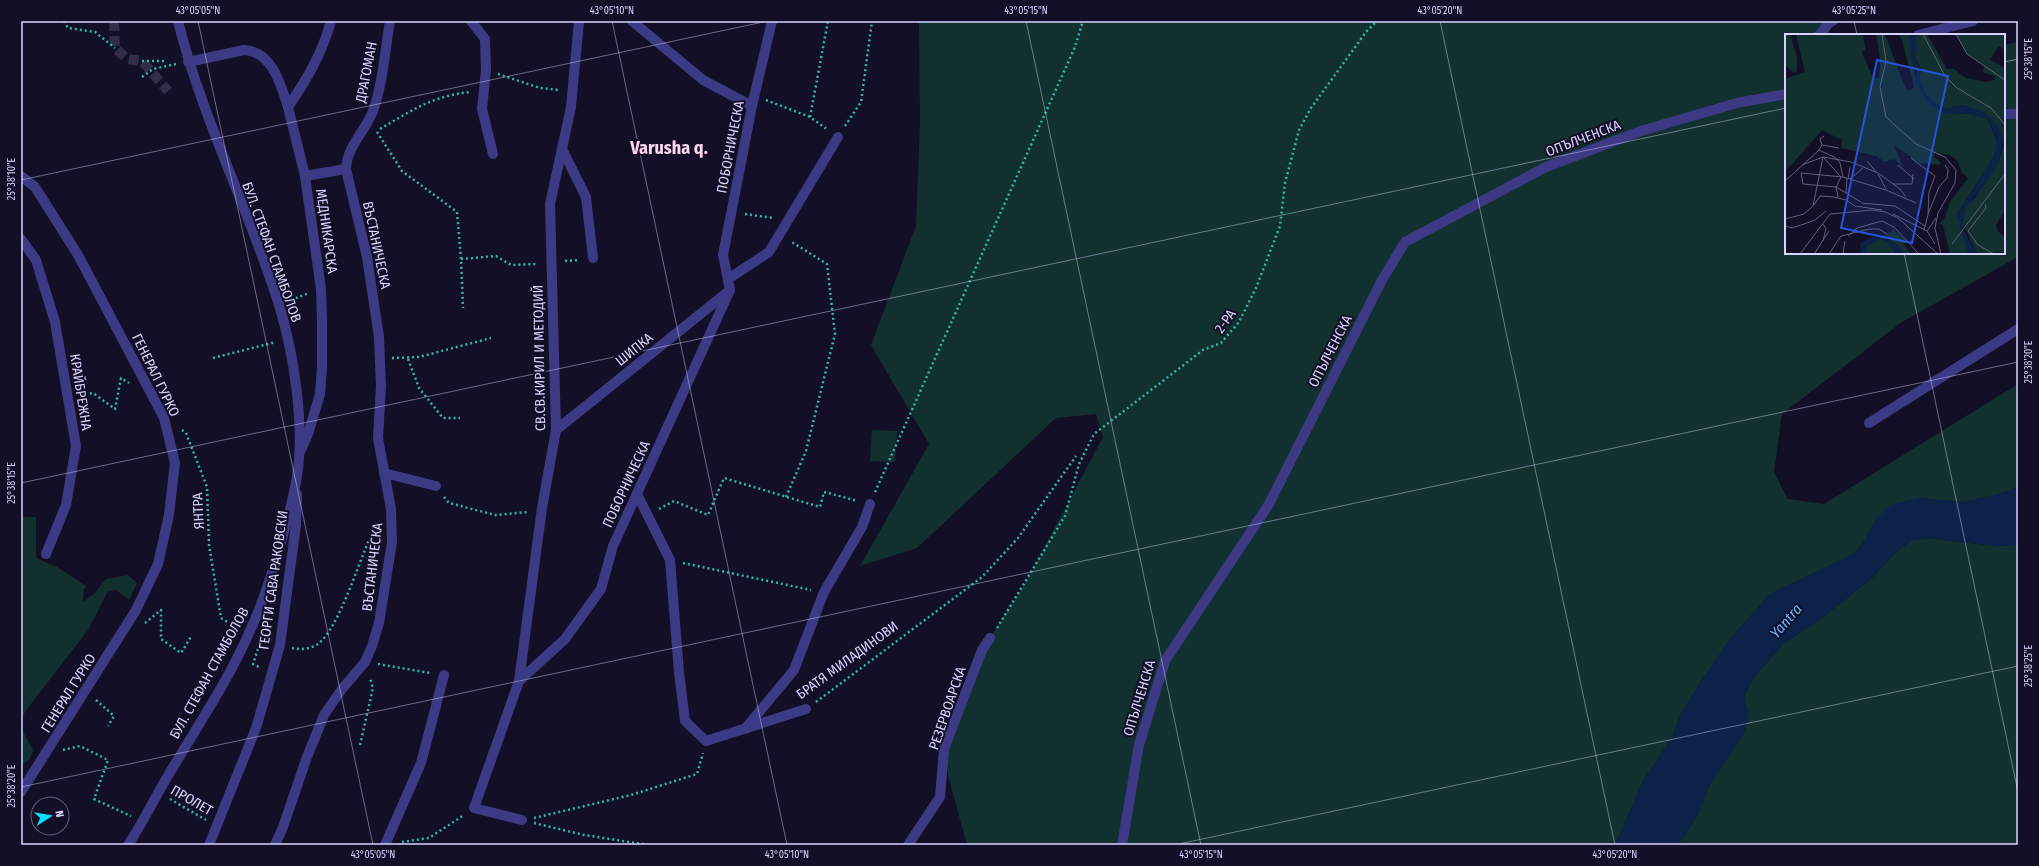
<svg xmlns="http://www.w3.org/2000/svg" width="2039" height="866" font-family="'Fira Sans Condensed',sans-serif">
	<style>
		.green { fill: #12302f }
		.water { fill: #0c2248 }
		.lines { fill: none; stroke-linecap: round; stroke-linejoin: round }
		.minor-tunnel { stroke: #312d47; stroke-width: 10; stroke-dasharray: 10 5; stroke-linecap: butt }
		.path { stroke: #2fb8b0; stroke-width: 2.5; stroke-dasharray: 2 3; stroke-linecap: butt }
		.minor { stroke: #3d3a85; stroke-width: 10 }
		.ticks { fill: none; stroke: #d9d4ff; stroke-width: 1; stroke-opacity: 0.45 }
		.labels { text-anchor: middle; stroke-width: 4; stroke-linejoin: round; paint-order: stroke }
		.street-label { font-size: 14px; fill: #d9d4ff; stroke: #130f26 }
		.water-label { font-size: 15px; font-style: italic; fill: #62b6ff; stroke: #130f26 }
		.district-label { font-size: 18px; font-weight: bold; fill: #ffd6f0; stroke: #130f26 }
		.inset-road { fill: none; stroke: #625e7d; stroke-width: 1 }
		.view { fill: #2655da; fill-opacity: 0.15; stroke: #2655da; stroke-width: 2 }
		.inset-edge { fill: none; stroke: #d9d4ff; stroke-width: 2 }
		.neatline { fill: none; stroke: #d9d4ff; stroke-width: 1.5 }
		.ticks-label { font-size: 10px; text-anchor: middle; fill: #d9d4ff }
	</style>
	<rect width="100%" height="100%" fill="#130f26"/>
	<g class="green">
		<polygon points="919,21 1826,21 1830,35 1786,35 1786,253 2004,253 2004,45 2018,42 2018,257 1902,322 1782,414 1774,472 1788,499 1824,504 2018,384 2018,487 1996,495 1962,502 1919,498 1876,519 1866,538 1854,554 1770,594 1732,637 1701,681 1680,716 1672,738 1644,779 1615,845 967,845 949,779 944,749 982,650 1024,585 1103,437 1096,414 1056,418 917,548 860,566 929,444 871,345 916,226 920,123"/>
		<polygon points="872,430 897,431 895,462 870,461"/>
		<polygon points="21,517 36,517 36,558 57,567 86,586 84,590 83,602 95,593 106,579 128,575 137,583 129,600 116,590 108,591 88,630 27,709 21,719"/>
		<polygon points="1929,538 1994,546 2018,545 2018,845 1675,845 1683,838 1698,814 1710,784 1743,734 1749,717 1744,700 1745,694 1754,677 1783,644 1823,617 1872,578 1896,552 1911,541"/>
		<polygon points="21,728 33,750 30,759 22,764"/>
	</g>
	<polygon class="water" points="2018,487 2018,545 1994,546 1929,538 1911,541 1896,552 1872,578 1823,617 1783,644 1754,677 1745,693 1744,700 1749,717 1743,734 1710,784 1698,814 1683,838 1675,845 1615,845 1644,779 1672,738 1680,716 1701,681 1732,637 1770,594 1854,554 1866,538 1876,519 1890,505 1919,498 1962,502 1996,495"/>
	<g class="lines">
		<polyline class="minor-tunnel" points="114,21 115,48 127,59 142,61 168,91"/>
		<g class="path">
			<polyline points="64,21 68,28 95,32 115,48"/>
			<polyline points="142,61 165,61"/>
			<polyline points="498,74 540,88 559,90"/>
			<polyline points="142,77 153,69 176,64"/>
			<polyline points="766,100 810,117 828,130"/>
			<polyline points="810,117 828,21"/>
			<polyline points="845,126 861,102 872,21"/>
			<path d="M380,129C412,110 433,96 470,92"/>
			<polyline points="377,132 402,171 457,212 461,259 463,308"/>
			<polyline points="745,214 773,218"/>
			<polyline points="461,259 496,256 511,265 538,264"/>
			<polyline points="565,261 580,260"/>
			<polyline points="291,300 309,293"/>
			<polyline points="213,358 276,342"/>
			<polyline points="392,358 419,357 491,338"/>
			<polyline points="408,359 419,388 443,418 460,418"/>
			<polyline points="80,395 93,393 115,409 121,378 129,383"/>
			<polyline points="182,430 186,433 207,487 209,545 221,618 237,628"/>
			<polyline points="875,492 1075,47 1083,21"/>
			<polyline points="444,497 449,503 495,515 528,512"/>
			<polyline points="786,497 806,451 835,334 827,264 790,241"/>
			<polyline points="659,509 674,501 708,515 724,478 820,507 824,492 858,501"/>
			<polyline points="683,563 811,590"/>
			<polyline points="145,623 161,610 161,639 181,653 192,635"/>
			<polyline points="997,628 1065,516 1079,464 1094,434 1203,350 1221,343 1239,322 1256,288 1280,226 1285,183 1299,130 1311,108 1366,32 1377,21"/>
			<path d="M292,648C300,650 311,649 318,644C338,629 358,565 369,540L377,528"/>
			<polyline points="258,649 253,664 259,667"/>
			<polyline points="378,664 430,673"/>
			<polyline points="96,700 114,716 108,726"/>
			<polyline points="816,702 982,577 1018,538 1076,456"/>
			<polyline points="360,745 373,688 370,678"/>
			<polyline points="63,750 80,746 108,760 94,799 131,816"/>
			<polyline points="170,799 206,820"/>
			<polyline points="534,818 631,795 697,774 703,753"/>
			<polyline points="534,823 584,835 649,845"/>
			<polyline points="402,842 429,838 464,815"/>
		</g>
		<g class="minor">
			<polyline points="471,21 485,39 486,70 482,109 493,154"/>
			<polyline points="632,21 703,80 752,106"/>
			<polyline points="1819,35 1830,22 1833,21"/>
			<polyline points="1918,35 1973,21"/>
			<path d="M188,62L244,50C272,51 281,85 288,107"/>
			<polyline points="2004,114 2018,114"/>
			<polyline points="562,149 586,197 593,258"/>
			<path d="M346,169C347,146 365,132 373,111C383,83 385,50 390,21"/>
			<polyline points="21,176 35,187 78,255 164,418 175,463 169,515 158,564 136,610 21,792"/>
			<polyline points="21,239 36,260 55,322 76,446 66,505 46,554"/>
			<polyline points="728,279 769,252 838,137"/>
			<polyline points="1869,423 2018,329"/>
			<polyline points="556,430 729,291"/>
			<path d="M301,450L308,434L320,394L322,368V320L321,289L305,176L288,107C307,79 322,54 331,21"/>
			<polyline points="384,473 436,486"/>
			<polyline points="637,494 670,560 679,672 685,721 706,741 806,709"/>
			<polyline points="519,681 565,639 601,589 613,546 730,290 723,255 752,106 772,21"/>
			<polyline points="745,729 794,670 824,592 862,527 870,504"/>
			<polyline points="522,820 474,808 519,681 542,508 556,430 550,204 571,107 579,21"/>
			<path d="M128,845C145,819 158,791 175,764C200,722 229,679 249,633C264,601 274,567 284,532C289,514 294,495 297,476C305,426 294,354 279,305C249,209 202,119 178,21"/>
			<polyline points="209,845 256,728 280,645 296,525 297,494"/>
			<polyline points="275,845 283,827 307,757 324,715 342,689 365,662 372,646 379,623 392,542 391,509 378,438 381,386 379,337 367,257 346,169 305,176"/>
			<polyline points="385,845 421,763 444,675"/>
			<polyline points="908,845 940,797 944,749 982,650 990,638"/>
			<polyline points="1122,845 1139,745 1165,661 1269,504 1382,280 1405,242 1546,167 1641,131 1737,103 1786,94"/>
		</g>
	</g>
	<path class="ticks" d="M198,21L373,845M612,21L787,845M1026,21L1201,845M1440,21L1615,845M1854,21L1857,35M2004,62L2018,59M21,180L768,21M1904,253L2018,792M21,483L1786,108M21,787L2018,362M1174,845L2018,666"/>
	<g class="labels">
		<g class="street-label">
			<text transform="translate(366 72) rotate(-79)" y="5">ДРАГОМАН</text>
			<text transform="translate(1583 138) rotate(-21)" y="5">ОПЪЛЧЕНСКА</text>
			<text transform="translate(730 147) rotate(-79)" y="5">ПОБОРНИЧЕСКА</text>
			<text transform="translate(327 231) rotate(82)" y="5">МЕДНИКАРСКА</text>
			<text transform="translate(377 245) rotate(78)" y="5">ВЪСТАНИЧЕСКА</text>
			<text transform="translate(272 252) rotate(70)" y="5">БУЛ. СТЕФАН СТАМБОЛОВ</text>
			<text transform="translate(1225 321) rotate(-54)" y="5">2-РА</text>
			<text transform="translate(634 349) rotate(-39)" y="5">ШИПКА</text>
			<text transform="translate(1330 351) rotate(-63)" y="5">ОПЪЛЧЕНСКА</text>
			<text transform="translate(539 358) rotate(-91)" y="5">СВ.СВ.КИРИЛ И МЕТОДИЙ</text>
			<text transform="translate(156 375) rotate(64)" y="5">ГЕНЕРАЛ ГУРКО</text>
			<text transform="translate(81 392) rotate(81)" y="5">КРАЙБРЕЖНА</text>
			<text transform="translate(626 484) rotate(-65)" y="5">ПОБОРНИЧЕСКА</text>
			<text transform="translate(198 511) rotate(-93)" y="5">ЯНТРА</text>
			<text transform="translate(372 567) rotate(-83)" y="5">ВЪСТАНИЧЕСКА</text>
			<text transform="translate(273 580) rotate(-82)" y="5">ГЕОРГИ САВА РАКОВСКИ</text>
			<text transform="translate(847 660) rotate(-36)" y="5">БРАТЯ МИЛАДИНОВИ</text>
			<text transform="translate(209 673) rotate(-61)" y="5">БУЛ. СТЕФАН СТАМБОЛОВ</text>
			<text transform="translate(68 693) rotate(-58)" y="5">ГЕНЕРАЛ ГУРКО</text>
			<text transform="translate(1139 698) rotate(-73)" y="5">ОПЪЛЧЕНСКА</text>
			<text transform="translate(947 708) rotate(-71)" y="5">РЕЗЕРВОАРСКА</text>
			<text transform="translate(192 800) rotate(30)" y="5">ПРОЛЕТ</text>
		</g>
		<g class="water-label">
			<text transform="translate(1786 621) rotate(-49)" y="5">Yantra</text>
		</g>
		<g class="district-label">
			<text x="669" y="154">Varusha q.</text>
		</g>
	</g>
	<g transform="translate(1785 34)">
		<rect width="220" height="220" fill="#130f26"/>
		<path d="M0,0H5L12,23V37L9,39L0,31ZM11,0H77L80,11V16L77,17L79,24L88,44H94L95,25L91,0H100L116,43L121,55L126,56L129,53L117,6L113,0H124L131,49L142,66L157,79L185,80L203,85L212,108L209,123L172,180L184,220H165L158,191L154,190L159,185L165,168L183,144L177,139L172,126L164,121L150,119L149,122L156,129L154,131L134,129L109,111L118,133L109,125L100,128L91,122L56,114L57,106L37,96L0,138V45L20,38ZM129,0H142L162,35H169L181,44L201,48L209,46L210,42L197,38L200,31L182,20L171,0H220V16L214,12L205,26L220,34V176L211,191L213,197L220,204V218L192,220L178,190L180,172L190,164L214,127L218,111L215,98L208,87L195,77L178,71L157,75L142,62L134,46L136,34L130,25L132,14ZM106,193L119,205V210L126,220H120L99,201L107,197ZM97,205L102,207L111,220H82V211Z" fill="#12302f"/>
		<path d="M124,0L130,1L132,14L130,25L136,37L134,46L142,62L157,75L178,71L199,78L212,91L218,106L214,127L202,147L179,175V197L192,220L183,218L172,181L208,124L212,106L203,85L185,80L157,79L139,63L130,47L131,36L127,28ZM97,202L113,211L120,220H111L102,207L97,205L82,211V220H76L75,209L87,203Z" fill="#0c2248"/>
		<path class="inset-road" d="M97,0L101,27L95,53L101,83L131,110L160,123L171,136L170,149L153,179L150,194L156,220M138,0L160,42L172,54L206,74L220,91M171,0L182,20L220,46M37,111L54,114M34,116L51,124L55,129L58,143M38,123L56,143L51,153L53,163M126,124L150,142L144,158L143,181L139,196M82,127L92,139M17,131L38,123L66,128L93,139L115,155L121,163M113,131L129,145M93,140L101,155M63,145L65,133M65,145L78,134M0,147L34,116L37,111L35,105L39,102M108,150H127L128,140M61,159L62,144M76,168L51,153L18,150L16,139L58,143L101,156L131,169M76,169L110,172L140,192M200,170L201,174L183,197L193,211L209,220M29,171L35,162L49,163L61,166L70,172L97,176M45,180L88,176L100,178L113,184L153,220M108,180L142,197M143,180L154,153L162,144L163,136L160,131M0,185L19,180L28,172L38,123M38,190L41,195L38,207M0,192L7,194L19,190L30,186L41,177M142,197L151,184M142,197L150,210M63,202L72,194L97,187L109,193L134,220M167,210L220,140M15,220L45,180M29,220L44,197M44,220L56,202L84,195H94L102,200M58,220L60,207"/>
		<path class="view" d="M92,26L163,42L127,209L56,194Z"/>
		<rect width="220" height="220" class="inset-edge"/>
	</g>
	<rect width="2039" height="866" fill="none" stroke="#130f26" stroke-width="44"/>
	<g transform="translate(50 816) rotate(78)"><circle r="19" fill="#130f26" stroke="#625e7d"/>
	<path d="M0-3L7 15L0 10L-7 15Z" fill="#00e5ff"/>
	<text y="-6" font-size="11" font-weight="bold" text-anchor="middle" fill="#d9d4ff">N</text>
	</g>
	<rect x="22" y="22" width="1995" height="822" class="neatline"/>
	<g class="ticks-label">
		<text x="198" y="14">43°05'05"N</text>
		<text x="612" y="14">43°05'10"N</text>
		<text x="1026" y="14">43°05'15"N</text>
		<text x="1440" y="14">43°05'20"N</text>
		<text x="1854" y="14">43°05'25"N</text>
		<text transform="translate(2028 59) rotate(-90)" y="4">25°38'15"E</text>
		<text transform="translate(11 179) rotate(-90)" y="4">25°38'10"E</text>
		<text transform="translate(2028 362) rotate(-90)" y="4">25°38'20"E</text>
		<text transform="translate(11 483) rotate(-90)" y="4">25°38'15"E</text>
		<text transform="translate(2028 666) rotate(-90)" y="4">25°38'25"E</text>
		<text transform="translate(11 786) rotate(-90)" y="4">25°38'20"E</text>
		<text x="373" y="858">43°05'05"N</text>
		<text x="787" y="858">43°05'10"N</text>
		<text x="1201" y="858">43°05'15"N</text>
		<text x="1615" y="858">43°05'20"N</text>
	</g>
</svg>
